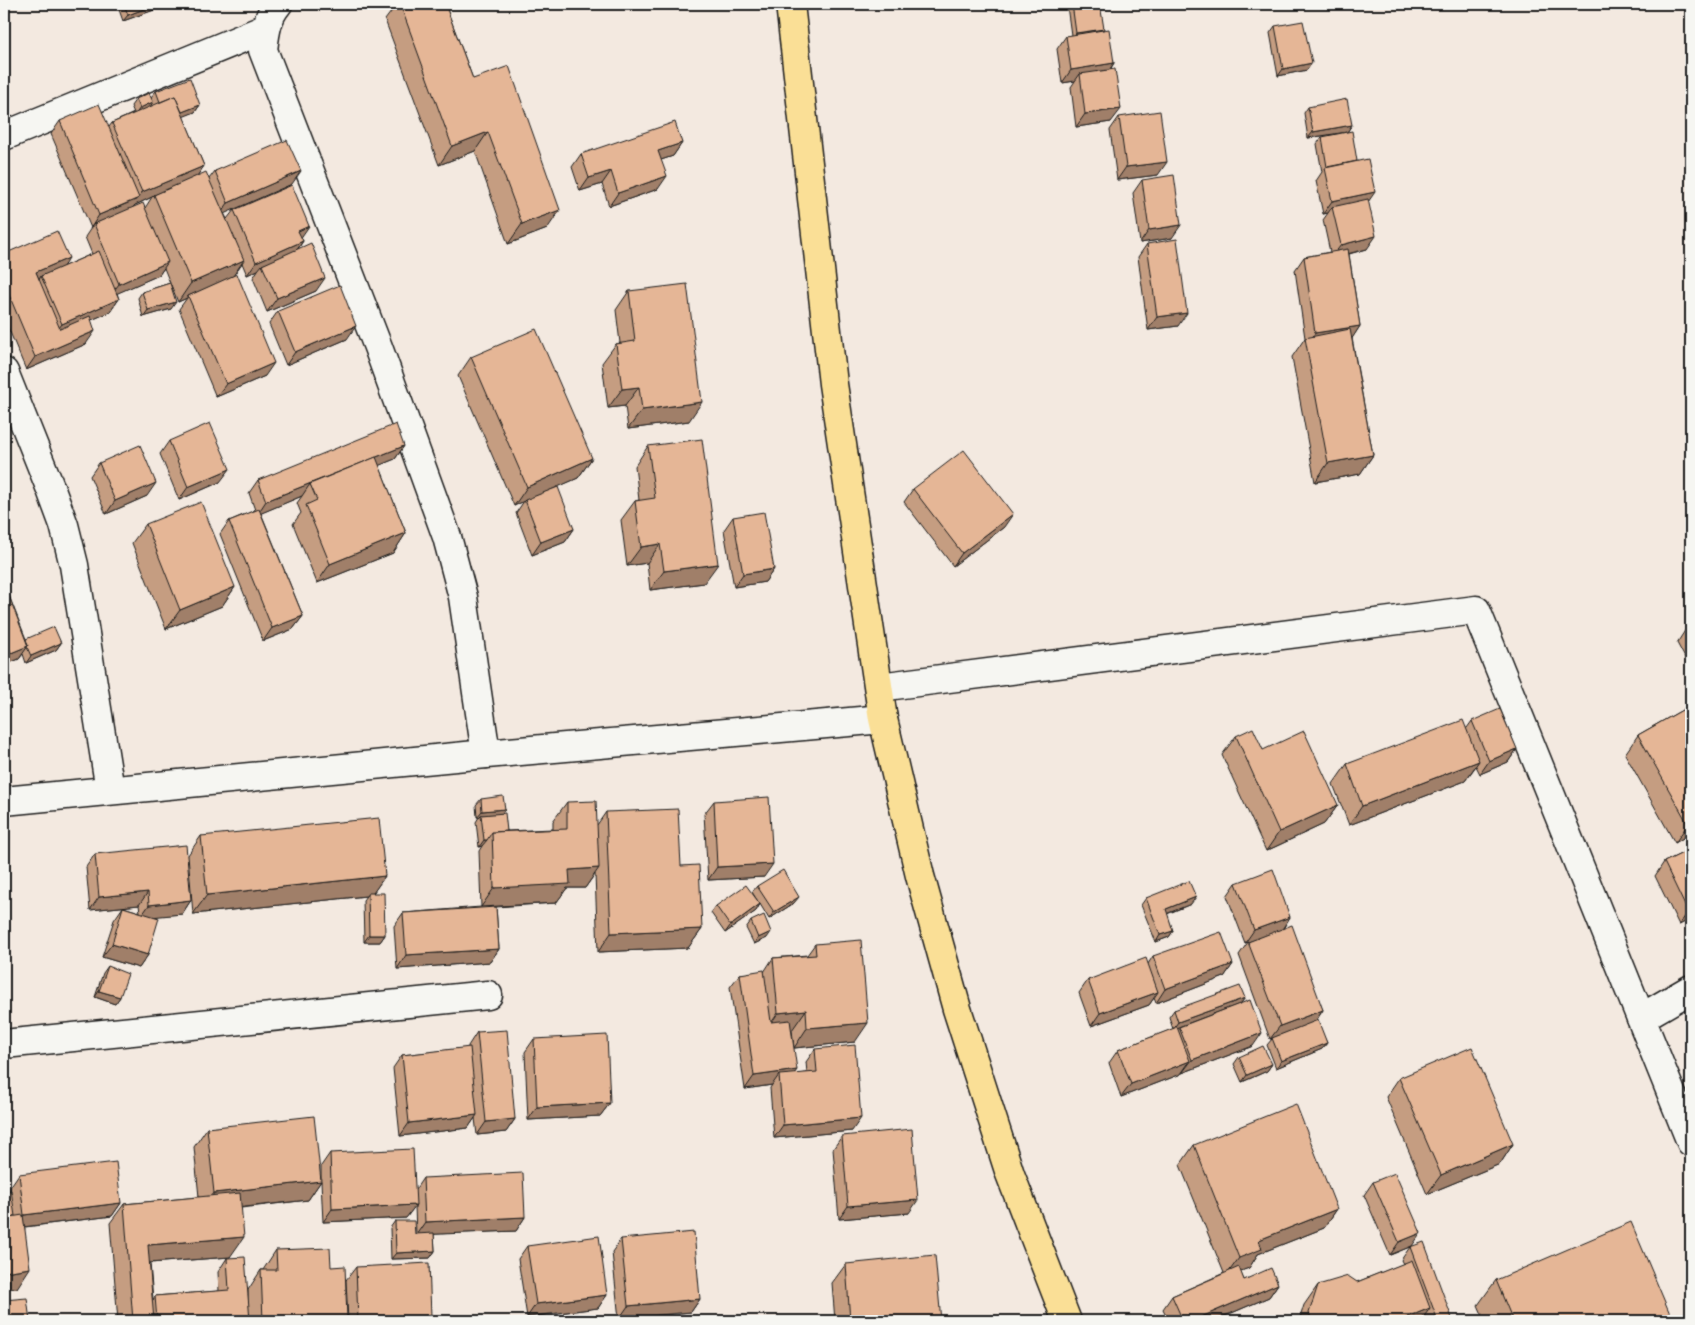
<svg xmlns="http://www.w3.org/2000/svg" width="1695" height="1325" font-family="Mali,sans-serif">
	<style>
		.lines { fill: none; stroke-linecap: round; stroke-linejoin: round }
		.street-casing { stroke: #1c1c1c; stroke-width: 31 }
		.primary-casing { stroke: #1c1c1c; stroke-width: 31 }
		.street { stroke: #f6f6f2; stroke-width: 28 }
		.primary { stroke: #fadf96; stroke-width: 28 }
		.wall { fill: #c59d81; stroke: #1c1c1c; fill-rule: evenodd }
		.shaded-wall { fill: #a07f69; stroke: #1c1c1c }
		.building { fill: #e5b696; stroke: #1c1c1c }
	</style>
	<rect width="100%" height="100%" fill="#f3e9e0"/>
	<filter id="ink" filterUnits="userSpaceOnUse"><feTurbulence type="fractalNoise" baseFrequency=".02" numOctaves="2"/><feDisplacementMap in="SourceGraphic" scale="10" xChannelSelector="R" yChannelSelector="G"/><feConvolveMatrix kernelMatrix="1 2 1 2 8 2 1 2 1" color-interpolation-filters="sRGB"/></filter>
	<g filter="url(#ink)">
		<g class="lines">
			<g class="street-casing">
				<g id="street">
					<path d="M278,4C267,16 265,34 263,50L378,347L447,537L463,597L486,754"/>
					<polyline points="4,136 265,29"/>
					<polyline points="4,372 50,487 64,525 74,565 110,790"/>
					<polyline points="879,687 1476,610 1691,1142"/>
					<polyline points="4,801 486,754 883,719"/>
					<polyline points="1641,1018 1691,989"/>
					<polyline points="4,1044 488,995"/>
				</g>
			</g>
			<g class="primary-casing">
				<polyline id="primary" points="790,4 833,384 883,719 920,876 957,1009 1010,1174 1067,1321"/>
			</g>
			<use href="#street" class="street"/>
			<use href="#primary" class="primary"/>
		</g>
		<g class="wall">
			<polygon points="117,4 158,4 154,10 123,21"/>
			<polygon points="170,4 186,4 172,9"/>
			<polygon points="397,4 445,4 473,79 547,229 508,244 475,151 439,165 385,20"/>
			<polygon points="1068,4 1100,4 1103,30 1114,63 1110,70 1111,122 1076,127 1071,87 1075,81 1062,83 1057,49 1066,36 1071,35 1067,6"/>
			<polygon points="1275,26 1307,70 1278,76 1270,33"/>
			<path d="M156,91L200,105L195,112L183,116L204,166L197,176L209,179L215,171L292,184L224,213L227,219L234,210L301,237L303,241L298,249L316,291L267,312L253,278L258,270L247,275L242,263L233,276L265,376L216,397L179,309L187,298L178,302L171,285V309L143,317L138,298L142,292L170,283L164,268L159,275L117,293L119,299L110,312L91,320L86,344L26,370L4,318V254L62,267L92,254L85,237L91,228L51,134L60,121L109,127L112,123L134,113L131,106L136,99L153,101L151,97ZM152,197L145,208L133,207L135,205Z"/>
			<polygon points="1308,107 1352,125 1347,132 1308,138 1304,113"/>
			<polygon points="1119,117 1158,175 1117,180 1110,130"/>
			<polygon points="1322,137 1357,161 1368,202 1367,249 1349,254 1360,326 1352,338 1373,455 1360,474 1315,482 1292,357 1305,338 1295,270 1304,257 1330,252 1323,220 1328,213 1323,214 1316,181 1322,172 1317,144"/>
			<polygon points="682,143 673,156 661,160 658,189 609,206 602,184 580,191 572,167 581,154"/>
			<polygon points="1142,180 1172,238 1140,243 1133,193"/>
			<polygon points="1147,244 1178,326 1148,330 1138,257"/>
			<polygon points="629,291 689,421 628,429 625,406 608,408 602,363 616,344 620,343 616,310"/>
			<polygon points="278,311 347,339 286,365 269,324"/>
			<polygon points="471,357 592,458 578,478 545,492 574,529 565,542 532,555 516,513 524,501 514,506 458,376"/>
			<polygon points="169,441 220,482 179,500 160,454"/>
			<polygon points="404,446 395,459 379,465 406,533 393,553 317,583 293,524 301,513 297,503 302,496 261,513 303,616 293,629 263,641 220,534 229,521 255,510 249,493 258,480"/>
			<polygon points="648,446 704,583 650,590 647,563 627,566 621,520 635,501 639,500 635,466"/>
			<polygon points="99,463 147,496 106,514 90,476"/>
			<polygon points="913,489 1004,527 953,566 904,502"/>
			<polygon points="733,517 774,569 765,582 734,587 724,530"/>
			<polygon points="146,524 235,587 222,606 166,629 132,543"/>
			<polygon points="4,583 26,639 61,643 56,650 26,663 23,654 19,659 4,665"/>
			<polygon points="1691,626 1691,669 1677,643 1686,629"/>
			<polygon points="1691,705 1691,833 1675,843 1625,754 1638,735"/>
			<polygon points="1472,721 1517,749 1508,762 1480,774 1476,766 1465,781 1349,825 1333,784 1347,764 1467,728"/>
			<polygon points="1236,736 1263,750 1338,805 1324,824 1266,851 1222,755"/>
			<polygon points="481,799 502,813 507,831 553,829 553,821 567,802 597,825 606,812 681,866 702,929 688,948 598,952 595,874 585,888 567,888 556,903 496,907 499,949 490,962 397,969 394,926 403,913 481,907 479,851 482,846 479,847 476,822 479,817 477,817 476,805"/>
			<polygon points="714,801 764,877 708,880 704,814"/>
			<polygon points="201,836 385,876 373,893 385,935 380,942 364,942 363,900 366,896 193,914 188,855"/>
			<polygon points="1691,849 1691,919 1679,925 1655,876 1664,862"/>
			<polygon points="95,854 191,900 182,914 153,916 148,955 139,968 102,957 114,920 123,907 140,912 139,905 90,910 86,867"/>
			<polygon points="1236,883 1290,917 1283,929 1323,1010 1316,1021 1327,1043 1322,1049 1276,1068 1267,1045 1272,1039 1270,1039 1239,955 1248,942 1245,943 1227,896"/>
			<polygon points="757,886 794,903 769,919 760,904 756,911 725,933 711,913 716,906 757,900 752,892"/>
			<polygon points="1146,898 1191,904 1167,914 1173,931 1169,937 1156,942 1141,905"/>
			<polygon points="751,921 767,938 754,944 746,928"/>
			<polygon points="815,944 855,1042 794,1048 792,1030 791,1030 794,1074 807,1073 806,1062 815,1049 852,1131 774,1138 770,1088 772,1085 745,1089 730,987 740,974 764,972 773,958 807,955"/>
			<polygon points="1153,956 1233,964 1224,977 1156,1003 1154,998 1149,1005 1091,1026 1079,993 1088,980 1148,964"/>
			<polygon points="108,966 120,997 115,1004 95,997 103,973"/>
			<polygon points="1245,998 1240,1004 1253,1046 1182,1073 1182,1072 1181,1074 1121,1097 1109,1063 1118,1050 1173,1029 1169,1017 1174,1010"/>
			<polygon points="477,1032 515,1119 506,1132 477,1135 475,1118 468,1128 400,1136 393,1068 402,1055 468,1048 468,1046"/>
			<polygon points="534,1039 610,1103 600,1116 528,1120 525,1052"/>
			<polygon points="1239,1057 1272,1064 1267,1071 1242,1082 1234,1064"/>
			<polygon points="1399,1078 1513,1144 1500,1164 1427,1194 1386,1097"/>
			<polygon points="207,1128 321,1178 321,1166 330,1153 415,1190 423,1178 525,1217 516,1231 434,1234 435,1251 430,1258 391,1259 390,1228 395,1221 415,1234 416,1234 415,1206 406,1218 323,1222 321,1181 308,1200 241,1208 230,1257 150,1263 153,1300 155,1296 219,1291 218,1272 227,1258 248,1300 248,1290 261,1270 263,1270 276,1250 331,1267 345,1321 118,1321 110,1223 124,1204 199,1197 194,1147"/>
			<polygon points="842,1136 909,1213 839,1219 833,1149"/>
			<polygon points="1194,1145 1337,1209 1324,1228 1258,1254 1249,1268 1240,1271 1244,1280 1278,1284 1269,1297 1213,1321 1169,1321 1163,1309 1172,1296 1224,1273 1180,1165"/>
			<polygon points="19,1174 121,1203 112,1216 25,1227 17,1288 4,1289 4,1191 10,1191 10,1187"/>
			<polygon points="1373,1182 1412,1246 1390,1255 1364,1195"/>
			<polygon points="621,1239 700,1299 691,1312 619,1319 612,1252"/>
			<polygon points="527,1246 607,1295 598,1308 527,1317 518,1259"/>
			<polygon points="1410,1247 1453,1321 1424,1321 1423,1319 1421,1321 1299,1321 1304,1305 1318,1285 1357,1282 1403,1264 1401,1260"/>
			<polygon points="846,1264 941,1321 835,1321 832,1283"/>
			<polygon points="356,1267 431,1316 428,1321 348,1321 346,1280"/>
			<polygon points="1496,1280 1673,1321 1485,1321 1478,1305"/>
		</g>
		<g class="shaded-wall">
			<polygon points="157,4 158,4 154,10 123,21 128,15"/>
			<polygon points="176,4 186,4 172,9"/>
			<polygon points="1104,29 1099,36 1071,40 1076,33"/>
			<polygon points="1114,63 1105,76 1080,74 1075,81 1062,83 1071,70"/>
			<polygon points="1312,63 1307,70 1278,76 1283,69"/>
			<polygon points="153,102 149,109 135,115 140,108"/>
			<polygon points="200,105 195,112 175,120 179,113"/>
			<polygon points="1121,109 1111,122 1076,127 1085,114"/>
			<polygon points="1352,125 1347,132 1308,138 1313,132"/>
			<polygon points="488,132 475,151 439,165 452,146"/>
			<polygon points="682,143 673,156 649,164 658,151"/>
			<polygon points="1167,162 1158,175 1117,180 1126,167"/>
			<polygon points="204,166 195,179 154,195 152,197 135,205 130,211 94,224 90,229 99,215 138,199 142,192"/>
			<polygon points="301,171 292,184 219,216 228,203"/>
			<polygon points="611,171 602,184 580,191 589,178"/>
			<polygon points="667,176 658,189 609,206 618,193"/>
			<polygon points="1375,192 1366,205 1332,207 1328,213 1323,214 1332,201"/>
			<polygon points="560,210 547,229 508,244 522,224"/>
			<polygon points="1181,225 1172,238 1140,243 1149,230"/>
			<polygon points="309,226 300,239 298,231"/>
			<polygon points="1376,236 1367,249 1331,258 1341,245"/>
			<polygon points="303,241 294,254 262,265 258,270 247,275 256,262"/>
			<polygon points="69,258 60,271 41,276 39,280 36,272"/>
			<polygon points="244,260 231,279 188,296 187,298 178,302 191,283"/>
			<polygon points="168,262 159,275 109,297 119,284"/>
			<polygon points="325,278 316,291 267,312 277,298"/>
			<polygon points="119,299 110,312 52,337 62,324"/>
			<polygon points="176,302 171,309 143,317 148,310"/>
			<polygon points="1187,313 1178,326 1148,330 1157,317"/>
			<polygon points="356,326 347,339 286,365 295,352"/>
			<polygon points="1360,326 1351,340 1306,347 1315,333"/>
			<polygon points="95,331 86,344 26,370 35,357"/>
			<polygon points="274,363 265,376 216,397 226,384"/>
			<polygon points="639,387 625,406 608,408 622,389"/>
			<polygon points="702,402 689,421 628,429 642,410"/>
			<polygon points="404,446 395,459 314,492 310,484 302,496 257,515 266,501"/>
			<polygon points="1373,455 1360,474 1315,482 1328,463"/>
			<polygon points="592,458 578,478 526,501 525,500 524,501 514,506 527,487"/>
			<polygon points="230,469 220,482 179,500 188,487"/>
			<polygon points="156,483 147,496 106,514 115,501"/>
			<polygon points="1013,514 1004,527 953,566 962,553"/>
			<polygon points="574,529 565,542 532,555 541,542"/>
			<polygon points="406,533 393,553 317,583 330,564"/>
			<polygon points="660,544 647,563 627,566 641,547"/>
			<polygon points="718,564 704,583 650,590 664,571"/>
			<polygon points="774,569 765,582 734,587 743,574"/>
			<polygon points="235,587 222,606 166,629 180,610"/>
			<polygon points="303,616 293,629 263,641 272,628"/>
			<polygon points="61,643 56,650 26,663 31,656"/>
			<polygon points="28,646 19,659 4,665 4,663 11,653"/>
			<polygon points="1517,749 1508,762 1480,774 1489,761"/>
			<polygon points="1479,761 1465,781 1349,825 1362,806"/>
			<polygon points="1338,805 1324,824 1266,851 1279,832"/>
			<polygon points="505,809 500,816 481,815 479,817 477,817 482,811"/>
			<polygon points="1691,822 1691,833 1675,843 1688,824"/>
			<polygon points="484,840 487,840 482,846 479,847"/>
			<polygon points="773,864 764,877 708,880 717,867"/>
			<polygon points="599,868 585,888 567,888 556,903 481,907 494,888 569,870"/>
			<polygon points="385,876 371,896 368,893 366,896 193,914 207,895"/>
			<polygon points="148,892 139,905 90,910 99,897"/>
			<polygon points="799,897 794,903 769,919 774,912"/>
			<polygon points="1196,897 1191,904 1161,916 1166,909"/>
			<polygon points="191,900 182,914 140,918 149,905"/>
			<polygon points="760,904 756,911 725,933 730,926"/>
			<polygon points="1691,910 1691,919 1679,925 1688,912"/>
			<polygon points="1290,917 1281,931 1245,943 1254,930"/>
			<polygon points="702,929 688,948 598,952 611,933"/>
			<polygon points="1173,931 1169,937 1156,942 1160,935"/>
			<polygon points="771,932 767,938 754,944 758,938"/>
			<polygon points="369,935 385,935 380,942 364,942"/>
			<polygon points="112,944 148,955 139,968 102,957"/>
			<polygon points="499,949 490,962 397,969 406,955"/>
			<polygon points="1233,964 1224,977 1156,1003 1165,989"/>
			<polygon points="99,991 120,997 115,1004 95,997"/>
			<polygon points="1158,992 1149,1005 1091,1026 1100,1013"/>
			<polygon points="1245,998 1240,1004 1173,1029 1178,1022"/>
			<polygon points="806,1010 792,1030 765,1032 778,1013"/>
			<polygon points="1323,1010 1314,1023 1270,1039 1280,1026"/>
			<polygon points="868,1023 855,1042 794,1048 807,1028"/>
			<polygon points="1262,1033 1253,1046 1182,1073 1192,1060"/>
			<polygon points="1327,1043 1322,1049 1276,1068 1281,1061"/>
			<polygon points="1190,1061 1181,1074 1121,1097 1131,1084"/>
			<polygon points="1272,1064 1267,1071 1242,1082 1247,1075"/>
			<polygon points="797,1070 788,1083 779,1075 772,1085 745,1089 754,1076"/>
			<polygon points="610,1103 600,1116 528,1120 537,1107"/>
			<polygon points="477,1115 468,1128 400,1136 409,1123"/>
			<polygon points="861,1118 852,1131 774,1138 783,1125"/>
			<polygon points="515,1119 506,1132 477,1135 486,1122"/>
			<polygon points="1513,1144 1500,1164 1427,1194 1441,1175"/>
			<polygon points="321,1181 308,1200 201,1212 214,1193"/>
			<polygon points="918,1200 909,1213 839,1219 848,1206"/>
			<polygon points="121,1203 112,1216 15,1228 24,1215"/>
			<polygon points="416,1205 406,1218 323,1222 332,1209"/>
			<polygon points="1337,1209 1324,1228 1258,1254 1249,1268 1225,1277 1239,1258 1259,1240"/>
			<polygon points="525,1217 516,1231 416,1235 425,1222"/>
			<polygon points="1421,1233 1412,1246 1390,1255 1399,1242"/>
			<polygon points="244,1237 230,1257 135,1264 148,1245"/>
			<polygon points="435,1251 430,1258 391,1259 396,1253"/>
			<polygon points="30,1268 17,1288 4,1289 4,1272"/>
			<polygon points="1278,1284 1269,1297 1213,1321 1192,1321"/>
			<polygon points="607,1295 598,1308 527,1317 536,1304"/>
			<polygon points="700,1299 691,1312 619,1319 628,1306"/>
			<polygon points="1430,1308 1421,1321 1398,1321"/>
			<polygon points="431,1316 428,1321 357,1321 358,1320"/>
			<polygon points="347,1319 345,1321 286,1321"/>
		</g>
		<g class="building">
			<polygon points="124,4 157,4 128,15"/>
			<polygon points="400,4 445,4 473,79 509,66 560,210 522,224 488,132 452,146"/>
			<polygon points="1072,4 1100,4 1104,29 1076,33"/>
			<polygon points="1303,21 1312,63 1283,69 1275,26"/>
			<polygon points="1109,29 1114,63 1071,70 1066,36"/>
			<polygon points="1115,69 1121,109 1085,114 1080,74"/>
			<polygon points="190,78 200,105 182,112 175,96 160,102 156,91"/>
			<polygon points="149,93 153,102 140,108 136,99"/>
			<polygon points="175,96 204,166 142,192 112,123"/>
			<polygon points="1347,99 1352,125 1313,132 1308,107"/>
			<polygon points="99,104 139,198 99,215 60,121"/>
			<polygon points="1160,111 1167,162 1126,167 1119,117"/>
			<polygon points="675,122 682,143 658,151 667,176 618,193 611,171 589,178 581,154"/>
			<polygon points="1352,131 1357,161 1327,167 1322,137"/>
			<polygon points="287,140 301,171 228,203 215,171"/>
			<polygon points="1368,159 1375,192 1332,201 1325,168"/>
			<polygon points="206,172 244,260 191,283 154,195"/>
			<polygon points="1174,175 1181,225 1149,230 1142,180"/>
			<polygon points="292,185 309,226 298,231 303,241 256,262 234,210"/>
			<polygon points="1368,199 1376,236 1341,245 1332,207"/>
			<polygon points="143,203 168,262 119,284 94,224"/>
			<polygon points="57,231 69,258 36,272 60,329 90,316 95,331 35,357 4,283 4,254"/>
			<polygon points="1177,239 1187,313 1157,317 1147,244"/>
			<polygon points="311,243 325,278 277,298 262,265"/>
			<polygon points="1348,249 1360,326 1315,333 1304,257"/>
			<polygon points="99,251 119,299 62,324 41,276"/>
			<polygon points="237,274 274,363 226,384 188,296"/>
			<polygon points="170,283 176,302 148,310 142,292"/>
			<polygon points="687,284 702,402 642,410 639,387 622,389 616,344 635,341 629,291"/>
			<polygon points="340,285 356,326 295,352 278,311"/>
			<polygon points="536,329 592,458 527,487 471,357"/>
			<polygon points="1350,329 1373,455 1328,463 1305,338"/>
			<polygon points="210,423 230,469 188,487 169,441"/>
			<polygon points="396,424 404,446 266,501 258,480"/>
			<polygon points="702,439 718,564 664,571 660,544 641,547 635,501 655,498 648,446"/>
			<polygon points="140,445 156,483 115,501 99,463"/>
			<polygon points="964,450 1013,514 962,553 913,489"/>
			<polygon points="376,457 406,533 330,564 306,505 317,500 310,484"/>
			<polygon points="558,487 574,529 541,542 525,500"/>
			<polygon points="201,502 235,587 180,610 146,524"/>
			<polygon points="259,509 303,616 272,628 229,521"/>
			<polygon points="764,512 774,569 743,574 733,517"/>
			<polygon points="4,583 28,646 11,653 8,644 4,646"/>
			<polygon points="1691,626 1691,639 1686,629"/>
			<polygon points="54,627 61,643 31,656 27,647 28,646 26,639"/>
			<polygon points="1691,705 1691,822 1688,824 1638,735"/>
			<polygon points="1500,709 1517,749 1489,761 1472,721"/>
			<polygon points="1463,720 1479,761 1362,806 1347,764"/>
			<polygon points="1253,728 1263,750 1304,731 1338,805 1279,832 1236,736"/>
			<polygon points="503,796 505,809 482,811 481,799"/>
			<polygon points="769,797 773,864 717,867 714,801"/>
			<polygon points="596,801 599,868 569,870 570,884 494,888 492,832 567,829 567,802"/>
			<polygon points="678,809 681,866 699,865 702,929 611,933 606,812"/>
			<polygon points="505,813 507,831 492,832 487,840 484,840 481,815"/>
			<polygon points="379,818 385,876 207,895 201,836"/>
			<polygon points="186,845 191,900 149,905 148,892 99,897 95,854"/>
			<polygon points="1691,849 1691,910 1688,912 1664,862"/>
			<polygon points="1273,869 1290,917 1254,930 1236,883"/>
			<polygon points="783,870 799,897 774,912 757,886"/>
			<polygon points="1189,881 1196,897 1166,909 1173,931 1160,935 1146,898"/>
			<polygon points="746,885 760,904 730,926 716,906"/>
			<polygon points="368,893 384,893 385,935 369,935"/>
			<polygon points="123,907 159,918 148,955 112,944"/>
			<polygon points="496,907 499,949 406,955 403,913"/>
			<polygon points="764,915 771,932 758,938 751,921"/>
			<polygon points="1292,925 1323,1010 1280,1026 1248,942"/>
			<polygon points="1221,932 1233,964 1165,989 1153,956"/>
			<polygon points="861,940 868,1023 807,1028 806,1010 778,1013 773,958 816,955 815,944"/>
			<polygon points="1146,958 1158,992 1100,1013 1088,980"/>
			<polygon points="108,966 128,974 120,997 99,991"/>
			<polygon points="764,970 771,1022 790,1020 797,1070 754,1076 740,974"/>
			<polygon points="1240,986 1245,998 1178,1022 1174,1010"/>
			<polygon points="1250,1000 1262,1033 1192,1060 1179,1027"/>
			<polygon points="1318,1020 1327,1043 1281,1061 1272,1038"/>
			<polygon points="1177,1027 1190,1061 1131,1084 1118,1050"/>
			<polygon points="507,1030 515,1119 486,1122 477,1032"/>
			<polygon points="607,1035 610,1103 537,1107 534,1039"/>
			<polygon points="855,1045 861,1118 783,1125 779,1075 817,1072 815,1049"/>
			<polygon points="1263,1046 1272,1064 1247,1075 1239,1057"/>
			<polygon points="470,1047 477,1115 409,1123 402,1055"/>
			<polygon points="1472,1047 1513,1144 1441,1175 1399,1078"/>
			<polygon points="1296,1104 1337,1209 1259,1240 1262,1249 1239,1258 1194,1145"/>
			<polygon points="314,1116 321,1181 214,1193 207,1128"/>
			<polygon points="912,1129 918,1200 848,1206 842,1136"/>
			<polygon points="413,1149 416,1205 332,1209 330,1153"/>
			<polygon points="116,1162 121,1203 24,1215 19,1174"/>
			<polygon points="523,1173 525,1217 425,1222 423,1178"/>
			<polygon points="1395,1173 1421,1233 1399,1242 1373,1182"/>
			<polygon points="11,1190 15,1216 4,1218 4,1191"/>
			<polygon points="240,1193 244,1237 148,1245 154,1321 133,1321 124,1204"/>
			<polygon points="23,1215 30,1268 4,1272 4,1218"/>
			<polygon points="395,1221 414,1221 415,1234 434,1233 435,1251 396,1253"/>
			<polygon points="1631,1222 1673,1321 1513,1321 1496,1280"/>
			<polygon points="694,1232 700,1299 628,1306 621,1239"/>
			<polygon points="599,1236 607,1295 536,1304 527,1246"/>
			<polygon points="1424,1242 1453,1321 1438,1321 1410,1247"/>
			<polygon points="330,1248 331,1267 345,1266 347,1319 286,1321 263,1321 261,1270 277,1270 276,1250"/>
			<polygon points="935,1255 941,1321 850,1321 846,1264"/>
			<polygon points="245,1257 250,1321 157,1321 155,1296 229,1290 227,1258"/>
			<polygon points="1412,1260 1430,1308 1398,1321 1312,1321 1309,1313 1318,1285 1348,1276 1357,1282"/>
			<polygon points="429,1263 431,1316 358,1320 356,1267"/>
			<polygon points="1239,1267 1244,1280 1271,1268 1278,1284 1192,1321 1183,1321 1172,1296"/>
			<polygon points="27,1298 30,1321 4,1321 4,1300"/>
		</g>
	</g>
	<rect width="1695" height="1325" fill="none" stroke="#f6f6f2" stroke-width="20"/>
	<rect x="10" y="10" width="1675" height="1305" fill="none" stroke="#1c1c1c" stroke-width="2" filter="url(#ink)"/>
</svg>
